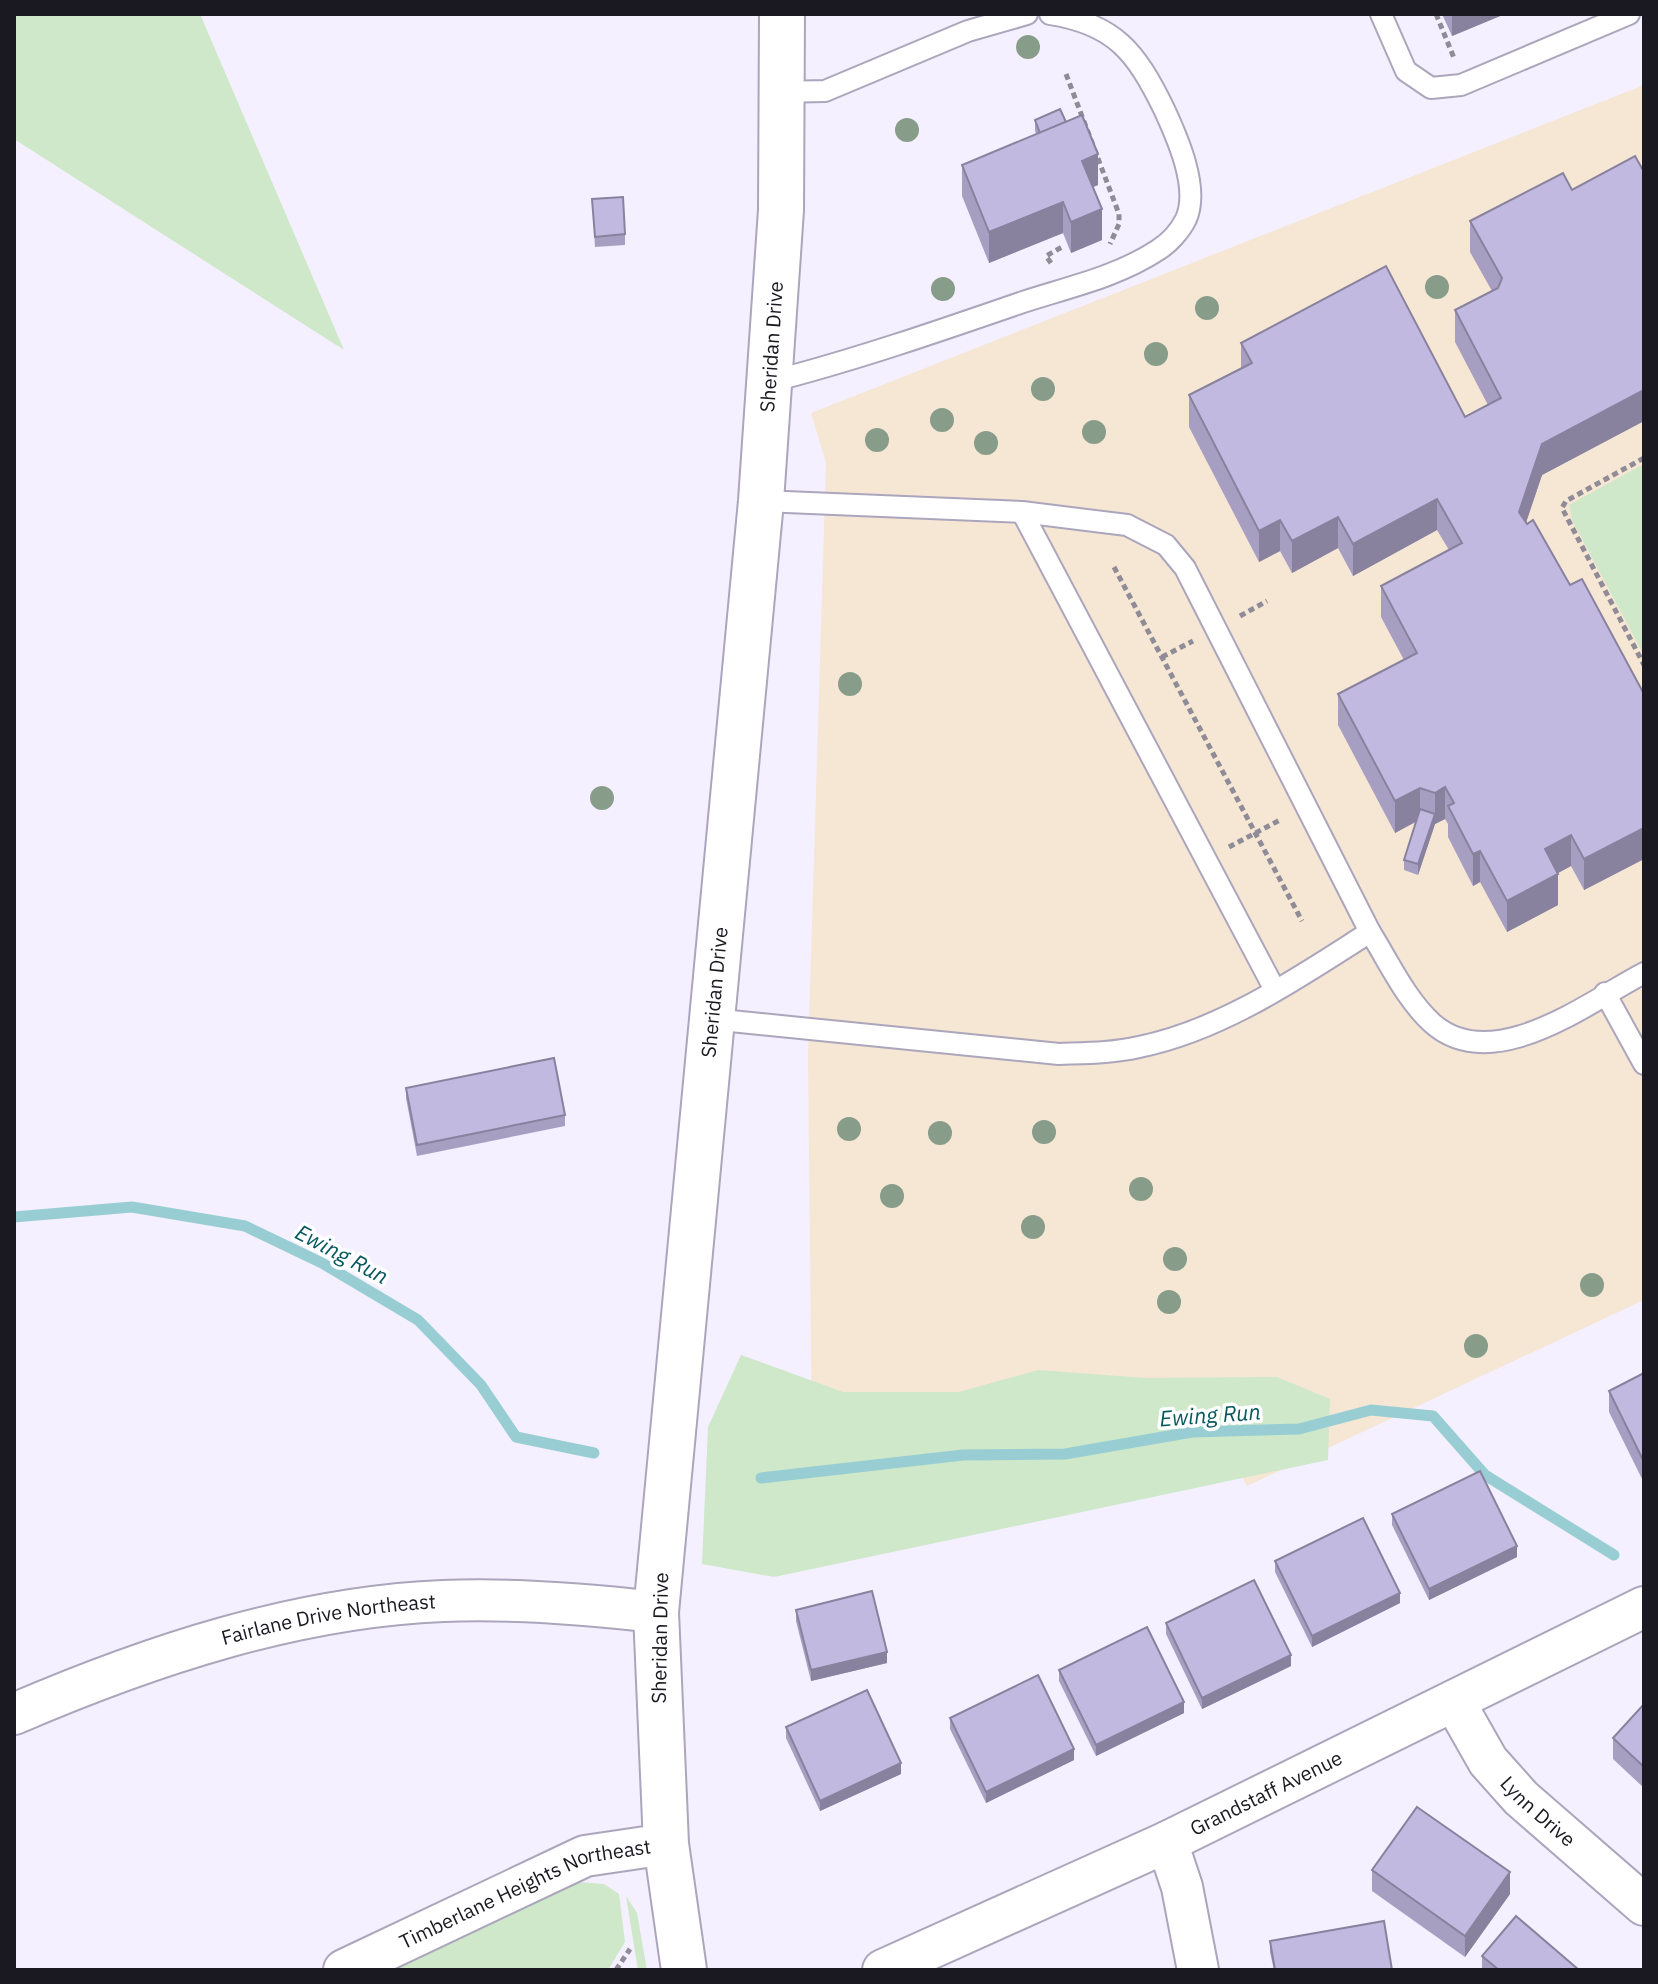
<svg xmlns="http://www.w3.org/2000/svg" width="1658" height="1984" font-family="'IBM Plex Sans',sans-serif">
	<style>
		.education { fill: #f6e6d4 }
		.green { fill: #cee8c9 }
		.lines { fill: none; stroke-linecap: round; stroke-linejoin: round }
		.stream { stroke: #98ced3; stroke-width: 11 }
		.lane-casing { stroke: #aba6bc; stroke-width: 24 }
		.street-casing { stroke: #aba6bc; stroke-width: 44 }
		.secondary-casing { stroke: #aba6bc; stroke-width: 48 }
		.path { stroke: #8f8c97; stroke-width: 5; stroke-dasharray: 6 4; stroke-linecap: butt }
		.lane { stroke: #fff; stroke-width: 20 }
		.street { stroke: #fff; stroke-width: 40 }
		.secondary { stroke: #fff; stroke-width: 44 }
		.tree { fill: #889c8a }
		.wall { fill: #a79fc2 }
		.shaded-wall { fill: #88829e }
		.building { fill: #c2b9e1; stroke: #88829e; stroke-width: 2 }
		.labels { text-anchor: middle; stroke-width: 7; stroke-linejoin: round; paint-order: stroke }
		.street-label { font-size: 20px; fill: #1a1820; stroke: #fff }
		.water-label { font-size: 22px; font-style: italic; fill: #07585e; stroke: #fff }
	</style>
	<rect width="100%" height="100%" fill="#f4f0ff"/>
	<polygon class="education" points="1644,85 1644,1300 1247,1486 1201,1401 812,1440 808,1056 826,463 811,413"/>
	<g class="green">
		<polygon points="14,14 200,14 344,350 14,139"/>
		<polygon points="1644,464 1644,655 1573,522 1569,505"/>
		<polygon points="741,1355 843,1392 959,1392 1038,1370 1145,1378 1277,1377 1330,1399 1328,1460 774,1577 702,1564 708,1427"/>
		<polygon points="566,1881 604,1884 619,1894 625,1942 608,1970 376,1970"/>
		<polygon points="626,1896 637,1913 647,1970 638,1970"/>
	</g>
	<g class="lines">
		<g class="stream">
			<polyline points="14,1217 132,1207 245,1226 322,1263 418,1320 481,1385 516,1437 594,1453"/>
			<polyline points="761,1478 963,1455 1065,1454 1192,1432 1299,1429 1371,1410 1433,1416 1485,1475 1614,1555"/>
		</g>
		<g class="lane-casing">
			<g id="lane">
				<polyline points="1381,14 1406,71 1431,88 1461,85 1629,14"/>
				<polyline points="779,92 825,91 968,31 1027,14"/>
				<path d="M769,382C855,360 939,331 1023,302C1069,287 1117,277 1158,250C1169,243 1180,231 1186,219C1200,188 1177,137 1164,109C1136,52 1115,24 1050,14"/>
				<polyline points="1022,512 1275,990"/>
				<path d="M1370,932C1389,962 1405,998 1432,1023C1492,1077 1587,1003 1644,973"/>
				<polyline points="1605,993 1644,1064"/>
				<path d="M711,1019L1059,1054C1086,1053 1113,1053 1139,1047C1223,1030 1299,977 1370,932L1185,568L1166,545L1127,525L1022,512L761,501"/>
			</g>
		</g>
		<g class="street-casing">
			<g id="street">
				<path id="s1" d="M1454,1701L1488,1761L1521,1798L1644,1905"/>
				<path id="s2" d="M14,1714C149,1656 295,1607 443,1601C514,1598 586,1604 656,1612"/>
				<polyline points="1167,1842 1182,1887 1198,1970"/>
				<path id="s3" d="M344,1970L585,1856L666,1844"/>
				<path id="s4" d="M883,1970L1167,1842L1644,1607"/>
			</g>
		</g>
		<g class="secondary-casing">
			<g id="secondary">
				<path id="s5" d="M684,1970L666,1844L656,1612L761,501L781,210L782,14"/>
			</g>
		</g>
		<g class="path">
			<polyline points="1436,14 1454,58"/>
			<polyline points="1066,74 1119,214 1119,224 1110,244"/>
			<polyline points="1051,263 1046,256 1062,247"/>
			<polyline points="1644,458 1566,501 1562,508 1644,665"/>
			<polyline points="1114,567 1302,921"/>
			<polyline points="1240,616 1267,601"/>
			<polyline points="1162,657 1193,641"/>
			<polyline points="1229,847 1280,820"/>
			<polyline points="616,1970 630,1949"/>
		</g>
		<use href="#lane" class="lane"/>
		<use href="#street" class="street"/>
		<use href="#secondary" class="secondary"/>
	</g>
	<g class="tree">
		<circle cx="1028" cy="47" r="12"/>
		<circle cx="907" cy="130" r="12"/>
		<circle cx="1437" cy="287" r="12"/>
		<circle cx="943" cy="289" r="12"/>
		<circle cx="1207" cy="308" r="12"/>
		<circle cx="1156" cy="354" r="12"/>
		<circle cx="1043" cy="389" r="12"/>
		<circle cx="942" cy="420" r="12"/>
		<circle cx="1094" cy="432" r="12"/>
		<circle cx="877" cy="440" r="12"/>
		<circle cx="986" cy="443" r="12"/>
		<circle cx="850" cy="684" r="12"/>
		<circle cx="602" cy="798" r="12"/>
		<circle cx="849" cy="1129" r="12"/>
		<circle cx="1044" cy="1132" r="12"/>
		<circle cx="940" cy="1133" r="12"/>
		<circle cx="1141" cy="1189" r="12"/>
		<circle cx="892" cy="1196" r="12"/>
		<circle cx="1033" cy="1227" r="12"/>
		<circle cx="1175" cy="1259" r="12"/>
		<circle cx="1592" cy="1285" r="12"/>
		<circle cx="1169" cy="1302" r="12"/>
		<circle cx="1476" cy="1346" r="12"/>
	</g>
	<g class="wall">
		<polygon points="1442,14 1505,14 1452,36"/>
		<polygon points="1035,120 1066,122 1098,185 1093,187 1102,240 1071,253 1063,233 989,263 962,196 962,165 1036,134 1035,130"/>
		<polygon points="1644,172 1644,421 1542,475 1526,523 1644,694 1644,859 1584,890 1571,866 1558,873 1558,905 1507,932 1480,882 1473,886 1448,837 1448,824 1445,819 1435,824 1418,875 1404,870 1404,860 1416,822 1395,833 1338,725 1338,694 1404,660 1381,617 1381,586 1449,550 1437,530 1353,576 1338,548 1292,573 1280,551 1259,562 1189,427 1189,395 1241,368 1241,343 1465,417 1488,405 1455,342 1455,310 1492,291 1470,252 1470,221 1572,190"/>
		<polygon points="592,199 625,234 625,245 595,247"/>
		<polygon points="406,1088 565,1115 565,1126 417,1156 406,1098"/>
		<polygon points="1644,1373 1644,1483 1609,1412 1609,1391"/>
		<polygon points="1392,1514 1517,1557 1429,1600 1392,1525"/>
		<polygon points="1275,1561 1400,1603 1312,1647 1275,1572"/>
		<polygon points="796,1610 887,1663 811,1681 796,1621"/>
		<polygon points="1166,1623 1291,1666 1202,1709 1166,1634"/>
		<polygon points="1059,1670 1184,1713 1096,1756 1059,1681"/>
		<polygon points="1644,1704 1644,1788 1613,1759 1613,1738"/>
		<polygon points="950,1718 1074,1760 986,1803 950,1729"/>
		<polygon points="786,1727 901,1774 820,1811 786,1738"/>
		<polygon points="1372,1870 1510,1894 1465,1957 1372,1891"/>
		<polygon points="1270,1941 1392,1970 1274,1970 1270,1952"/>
		<polygon points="1482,1956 1579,1970 1482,1970"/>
	</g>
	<g class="shaded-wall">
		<polygon points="1452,14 1505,14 1452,36"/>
		<polygon points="1098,154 1098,185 1082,192 1082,161"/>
		<polygon points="1063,202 1063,233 989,263 989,232"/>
		<polygon points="1102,209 1102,240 1071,253 1071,222"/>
		<polygon points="1644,390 1644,421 1542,475 1519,543 1519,512 1542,444"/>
		<polygon points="1437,499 1437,530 1353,576 1353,544"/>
		<polygon points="1338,517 1338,548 1292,573 1292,541"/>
		<polygon points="1280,520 1280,551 1259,562 1259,531"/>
		<polygon points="1445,787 1445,819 1435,824 1418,875 1418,864 1435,814 1435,793"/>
		<polygon points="1420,788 1420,819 1395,833 1395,801"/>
		<polygon points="1644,828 1644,859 1584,890 1584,859"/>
		<polygon points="1571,835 1571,866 1545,880 1545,849"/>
		<polygon points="1480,851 1480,882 1473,886 1473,854"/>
		<polygon points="1558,874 1558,905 1507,932 1507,901"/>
		<polygon points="1517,1546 1517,1557 1429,1600 1429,1589"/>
		<polygon points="1400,1593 1400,1603 1312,1647 1312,1636"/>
		<polygon points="887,1652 887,1663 811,1681 811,1670"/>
		<polygon points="1291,1655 1291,1666 1202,1709 1202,1698"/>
		<polygon points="1184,1702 1184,1713 1096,1756 1096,1745"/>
		<polygon points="1074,1749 1074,1760 986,1803 986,1792"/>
		<polygon points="901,1763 901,1774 820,1811 820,1801"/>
		<polygon points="1510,1872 1510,1894 1465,1957 1465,1936"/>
	</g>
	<g class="building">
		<polygon points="1060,109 1066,122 1040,133 1035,120"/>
		<polygon points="1082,115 1098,154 1082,161 1102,209 1071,222 1063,202 989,232 962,165"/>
		<polygon points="1635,156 1644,172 1644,390 1542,444 1519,512 1527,524 1533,520 1570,585 1582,579 1644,694 1644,828 1584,859 1571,835 1545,849 1558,874 1507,901 1480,851 1473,854 1448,806 1454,803 1445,787 1435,793 1420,788 1395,801 1338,694 1417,653 1381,586 1462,543 1437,499 1353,544 1338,517 1292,541 1280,520 1259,531 1189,395 1252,363 1241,343 1386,266 1465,417 1501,398 1455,310 1498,288 1502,278 1470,221 1563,173 1572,190"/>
		<polygon points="623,197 625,234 595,237 592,199"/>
		<polygon points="1420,809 1435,814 1418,864 1404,860"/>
		<polygon points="554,1058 565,1115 417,1145 406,1088"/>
		<polygon points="1644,1373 1644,1462 1609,1391"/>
		<polygon points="1480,1471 1517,1546 1429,1589 1392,1514"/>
		<polygon points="1363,1518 1400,1593 1312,1636 1275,1561"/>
		<polygon points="1254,1580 1291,1655 1202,1698 1166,1623"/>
		<polygon points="872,1591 887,1652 811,1670 796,1610"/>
		<polygon points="1147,1627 1184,1702 1096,1745 1059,1670"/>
		<polygon points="1038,1675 1074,1749 986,1792 950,1718"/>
		<polygon points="867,1690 901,1763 820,1801 786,1727"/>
		<polygon points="1644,1704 1644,1767 1613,1738"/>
		<polygon points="1417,1807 1510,1872 1465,1936 1372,1870"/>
		<polygon points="1516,1916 1579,1970 1499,1970 1482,1956"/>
		<polygon points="1384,1921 1392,1970 1275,1970 1270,1941"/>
	</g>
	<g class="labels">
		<g class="street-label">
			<text dy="7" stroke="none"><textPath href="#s5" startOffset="1630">Sheridan Drive</textPath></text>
			<text dy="7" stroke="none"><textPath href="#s5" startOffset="982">Sheridan Drive</textPath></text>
			<text dy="7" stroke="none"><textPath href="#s2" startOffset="330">Fairlane Drive Northeast</textPath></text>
			<text transform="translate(660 1638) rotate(-89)" y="7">Sheridan Drive</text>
			<text dy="7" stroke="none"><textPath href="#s4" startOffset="422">Grandstaff Avenue</textPath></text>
			<text dy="7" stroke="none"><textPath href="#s1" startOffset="140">Lynn Drive</textPath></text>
			<text dy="7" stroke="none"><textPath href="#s3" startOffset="198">Timberlane Heights Northeast</textPath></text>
		</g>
		<g class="water-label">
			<text transform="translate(342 1254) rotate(28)" y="8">Ewing Run</text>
			<text transform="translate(1210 1415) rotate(-4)" y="8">Ewing Run</text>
		</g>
	</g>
	<rect width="1658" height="1984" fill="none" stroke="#1a1820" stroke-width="32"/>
</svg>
